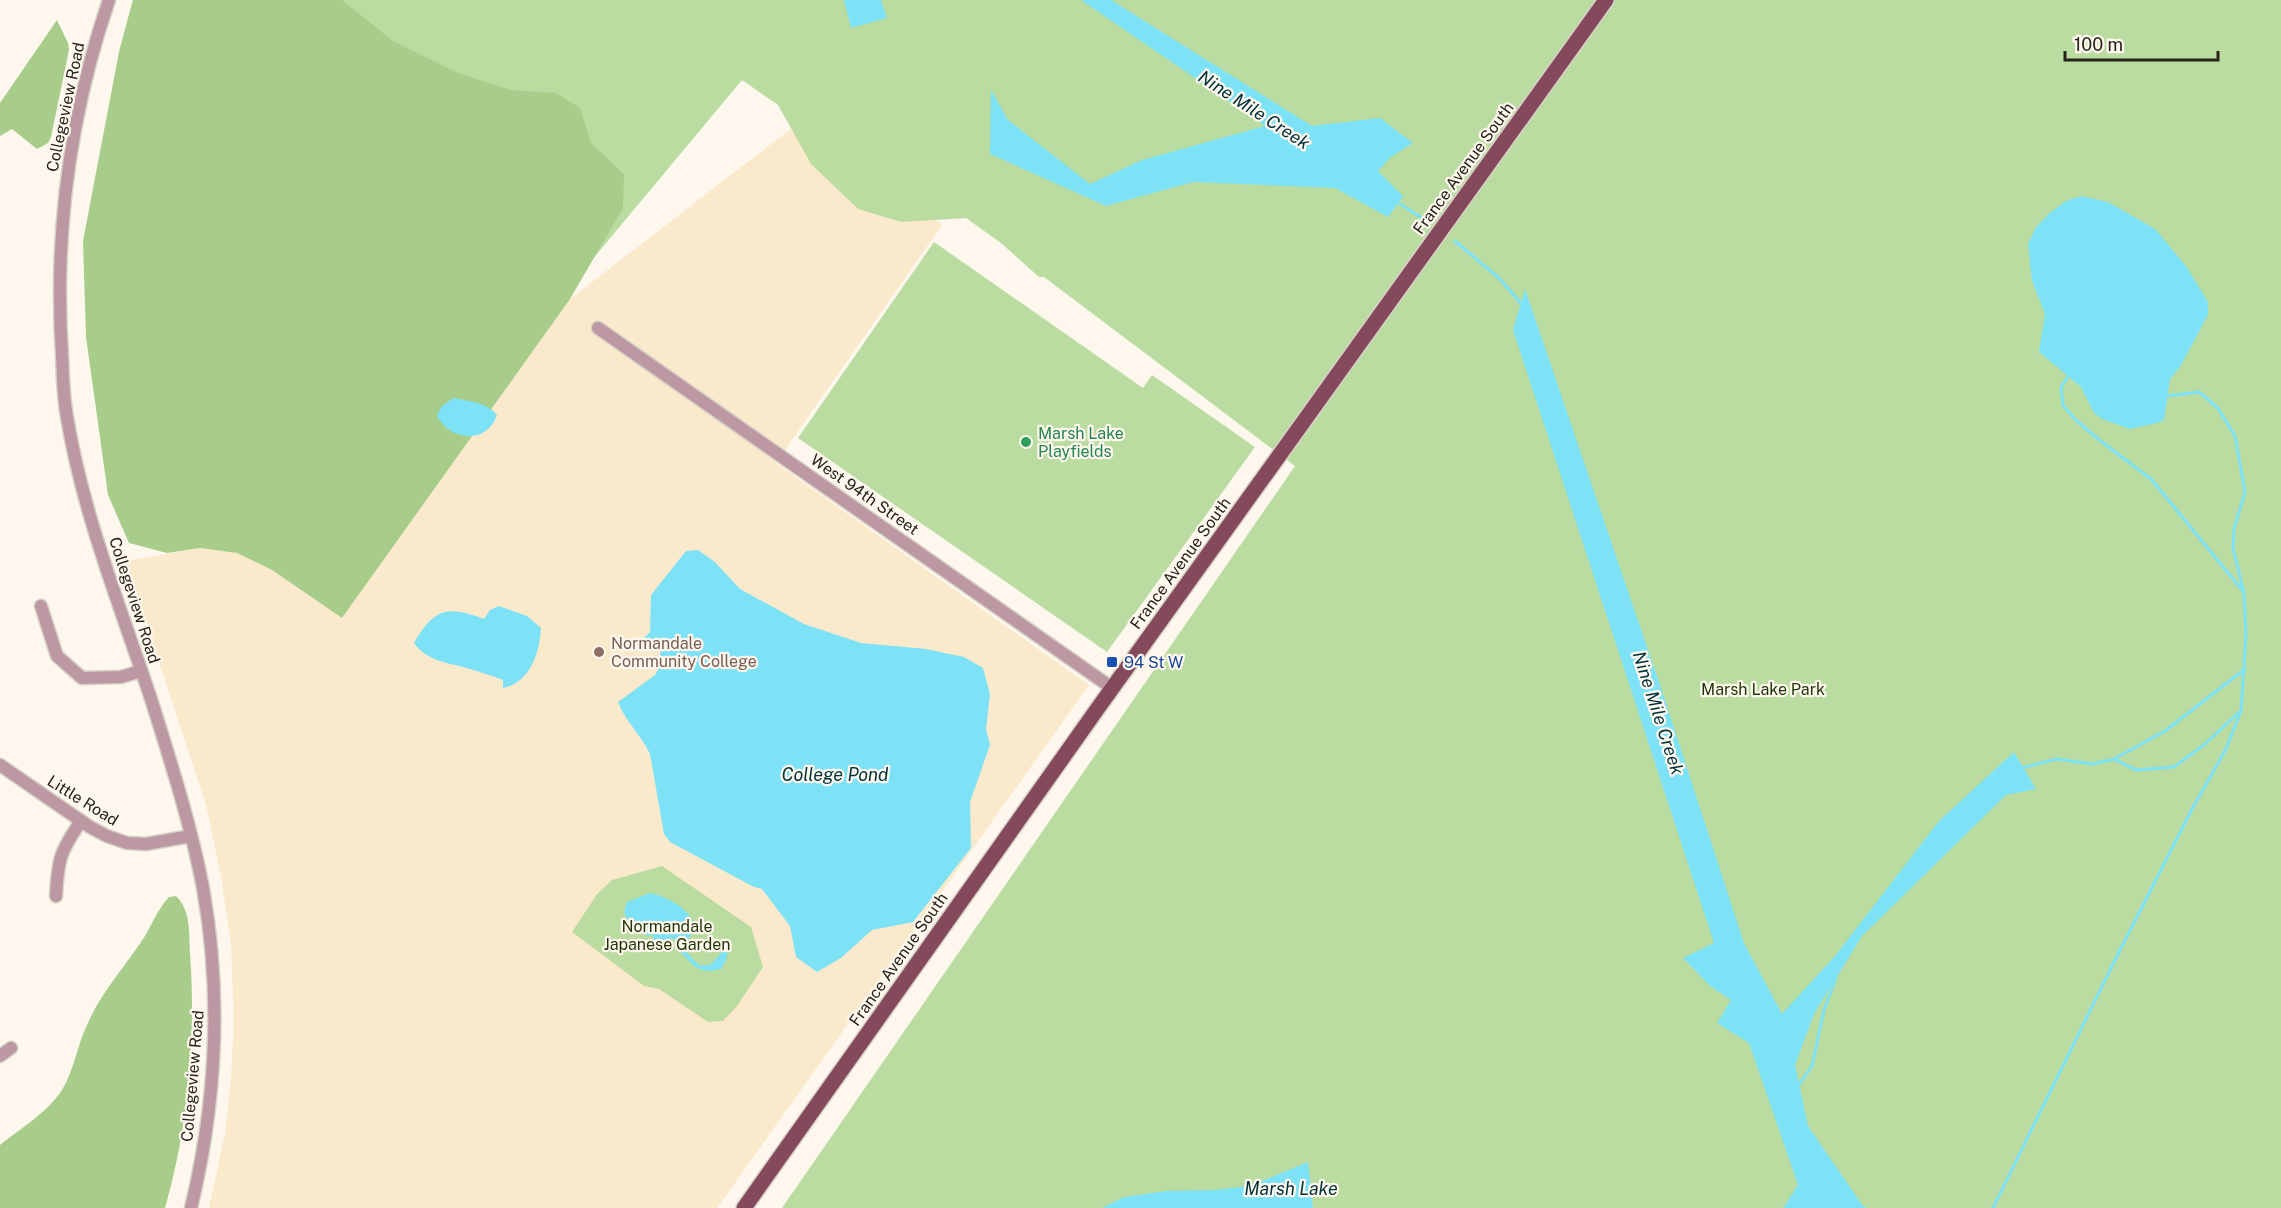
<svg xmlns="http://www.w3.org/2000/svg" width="2281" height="1208" font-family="'Public Sans',sans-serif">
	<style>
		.built { fill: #fbe9cc }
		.green { fill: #bbdca1 }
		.forest { fill: #a8cd8a }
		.water { fill: #7de2f6 }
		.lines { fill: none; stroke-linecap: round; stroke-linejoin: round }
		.stream { stroke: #7de2f6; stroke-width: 3 }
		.minor-casing { stroke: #d7d1c8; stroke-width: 15 }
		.major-casing { stroke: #d7d1c8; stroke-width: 18 }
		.minor { stroke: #bc99a2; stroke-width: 12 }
		.major { stroke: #85495c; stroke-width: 15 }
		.leisure-dot { fill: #2e9e5b; stroke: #fdf7ee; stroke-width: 2 }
		.education-dot { fill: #8d6e63; stroke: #fdf7ee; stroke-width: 2 }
		.transit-dot { fill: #1a4fb4; stroke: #fdf7ee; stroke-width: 2 }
		.labels { text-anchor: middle; stroke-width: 4.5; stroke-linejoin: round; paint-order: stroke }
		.street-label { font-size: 16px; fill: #28231a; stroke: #fdf7ee }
		.leisure-label { font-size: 16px; fill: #27864d; stroke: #fdf7ee; text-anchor: start }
		.education-label { font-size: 16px; fill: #785e54; stroke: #fdf7ee; text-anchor: start }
		.transit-label { font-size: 16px; fill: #164399; stroke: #fdf7ee; text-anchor: start }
		.park-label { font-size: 16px; fill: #1f3505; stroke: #fdf7ee }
		.water-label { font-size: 18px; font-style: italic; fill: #00323b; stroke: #fdf7ee }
	</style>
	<rect width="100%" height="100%" fill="#fdf7ee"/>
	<polygon class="built" points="801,121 942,225 776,463 1089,685 717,1208 209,1208 225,1134 231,1077 234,1022 231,945 221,876 206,805 126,561 200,548 237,553 272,570 342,618 570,299"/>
	<g class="green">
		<polygon points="133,0 2281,0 2281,1208 782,1208 1295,466 1044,277 1039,277 1001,243 966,218 901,222 858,209 811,164 778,105 742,80 566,291 119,52"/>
		<polygon points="934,242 1143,388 1152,375 1255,447 1107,652 798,438"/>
		<polygon points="662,866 751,927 763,967 737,1006 723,1021 708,1022 659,989 644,986 572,932 597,894 612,880"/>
	</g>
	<g class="forest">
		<polygon points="133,0 342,0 393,41 458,73 511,90 556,93 580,108 591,143 624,174 623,208 570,299 342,618 272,570 237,553 200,548 167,553 129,543 108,495 86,337 83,241 119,52"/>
		<polygon points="57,20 68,43 69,50 51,137 48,143 37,149 12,129 0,136 0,103"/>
		<path d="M176,896C191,910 189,934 190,953C196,1039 189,1124 165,1208H0V1145C20,1129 48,1112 62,1090C74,1070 77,1046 87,1025C101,992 126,966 145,936C153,922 158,909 169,897Z"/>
	</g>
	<g class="water">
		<polygon points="844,0 881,0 887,18 851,28"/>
		<polygon points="1081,0 1111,0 1312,126 1380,118 1413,143 1391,157 1378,171 1403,196 1388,217 1335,188 1193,182 1106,206 990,154 991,90 1008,120 1090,184 1142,160 1265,126"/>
		<polygon points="2081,196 2108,202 2155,229 2186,266 2208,302 2208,315 2180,367 2170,379 2164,420 2157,423 2130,429 2102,419 2094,413 2081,387 2039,352 2045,314 2032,281 2028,244 2036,227 2050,213 2066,201"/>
		<polygon points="1525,289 1659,682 1744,943 1782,1014 1835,956 1939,821 2014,752 2036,789 2006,795 1862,936 1814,1014 1795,1065 1808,1126 1863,1206 1867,1208 1783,1208 1798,1185 1749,1043 1717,1023 1731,1000 1710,986 1683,958 1714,943 1513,330"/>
		<path d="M453,398C468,401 487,402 497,415C487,445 450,441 437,416L441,407Z"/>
		<path d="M698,550L715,562L740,589L804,624L861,643L926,649L964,657L983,668L990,694L986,729L990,745L970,802L971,848L913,922L872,930L841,958L817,972L796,957L790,926L762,889L754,887L670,842L664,834L650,754C641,735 625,721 618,702L655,675L659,668L661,646L644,638L650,632L651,595L686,551Z"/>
		<path d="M499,606L527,616L541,628C540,652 530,683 503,688V680C492,676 481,672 470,669C451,663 427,662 414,643C434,608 448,605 484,619L490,610Z"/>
		<path d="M650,893C671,897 712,920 684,943C686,954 692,959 701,966L712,964L730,942L726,960L721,969C708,972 699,972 689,961C685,957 685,954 678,951L674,938L668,939L664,947L654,942L653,935L648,936L630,924L624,912L627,902Z"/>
		<polygon points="1308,1162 1313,1208 1102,1208 1124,1197 1166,1191 1215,1190 1250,1186"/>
	</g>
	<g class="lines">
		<g class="stream">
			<polyline points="1397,202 1425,220"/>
			<polyline points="1455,241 1500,279 1523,306"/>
			<polyline points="2068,376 2061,388 2063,405 2075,419 2098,439 2151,479 2243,591"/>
			<polyline points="2114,759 2136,770 2174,767 2205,744 2239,712"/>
			<polyline points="2021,770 2025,767 2057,759 2093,764 2114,759 2165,731 2245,669"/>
			<polyline points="1798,1086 1812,1066 1824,1010 1836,978"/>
			<polyline points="1993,1208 2114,962 2192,809 2225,751 2241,711 2246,635 2244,593 2233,548 2234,529 2245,492 2235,436 2218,408 2199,392 2167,396"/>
		</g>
		<g class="minor-casing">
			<g id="minor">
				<path d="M109,0C70,114 54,234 62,355C63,375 63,396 67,417C83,515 121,608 152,702C171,763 191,825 203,888C222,994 216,1104 191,1208"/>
				<polyline points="598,328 1112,688"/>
				<polyline points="41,606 57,656 82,678 121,677 141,671"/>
				<polyline points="0,765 90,827 107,836 127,843 146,844 191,836"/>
				<path d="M56,896C58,859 60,852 81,821"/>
				<polyline points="0,1056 11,1048"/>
			</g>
		</g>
		<g class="major-casing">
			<polyline id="major" points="744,1208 1098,708 1606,0"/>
		</g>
		<use href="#minor" class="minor"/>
		<use href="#major" class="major"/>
	</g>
	<circle class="leisure-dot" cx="1026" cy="442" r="6"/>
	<circle class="education-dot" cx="599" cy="652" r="6"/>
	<rect class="transit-dot" x="1106" y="656" width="12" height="12" rx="3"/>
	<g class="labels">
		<g class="street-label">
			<text transform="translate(65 107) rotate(-78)" y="6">Collegeview Road</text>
			<text transform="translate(1463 168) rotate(-54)" y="6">France Avenue South</text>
			<text transform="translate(865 494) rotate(35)" y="6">West 94th Street</text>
			<text transform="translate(1180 563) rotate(-54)" y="6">France Avenue South</text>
			<text transform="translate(135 600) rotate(72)" y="6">Collegeview Road</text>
			<text transform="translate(83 800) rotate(32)" y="6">Little Road</text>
			<text transform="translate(898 959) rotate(-55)" y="6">France Avenue South</text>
			<text transform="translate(192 1076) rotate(-85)" y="6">Collegeview Road</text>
		</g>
		<g class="leisure-label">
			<text x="1038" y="439">Marsh Lake<tspan x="1038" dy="18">Playfields</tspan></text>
		</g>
		<g class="education-label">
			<text x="611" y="649">Normandale<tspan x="611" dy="18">Community College</tspan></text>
		</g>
		<g class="transit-label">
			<text x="1124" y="668">94 St W</text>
		</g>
		<g class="park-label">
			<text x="1763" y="695">Marsh Lake Park</text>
			<text x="667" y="932">Normandale<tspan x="667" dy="18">Japanese Garden</tspan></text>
		</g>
		<g class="water-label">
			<text transform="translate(1254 110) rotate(33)" y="6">Nine Mile Creek</text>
			<text transform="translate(1658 713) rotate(72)" y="6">Nine Mile Creek</text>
			<text x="835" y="781">College Pond</text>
			<text x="1291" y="1195">Marsh Lake</text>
		</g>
	</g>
	<path d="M2065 51v9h153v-9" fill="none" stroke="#28231a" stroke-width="3"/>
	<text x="2074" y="51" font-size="18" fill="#28231a" stroke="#fdf7ee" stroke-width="4.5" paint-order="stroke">100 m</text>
</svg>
